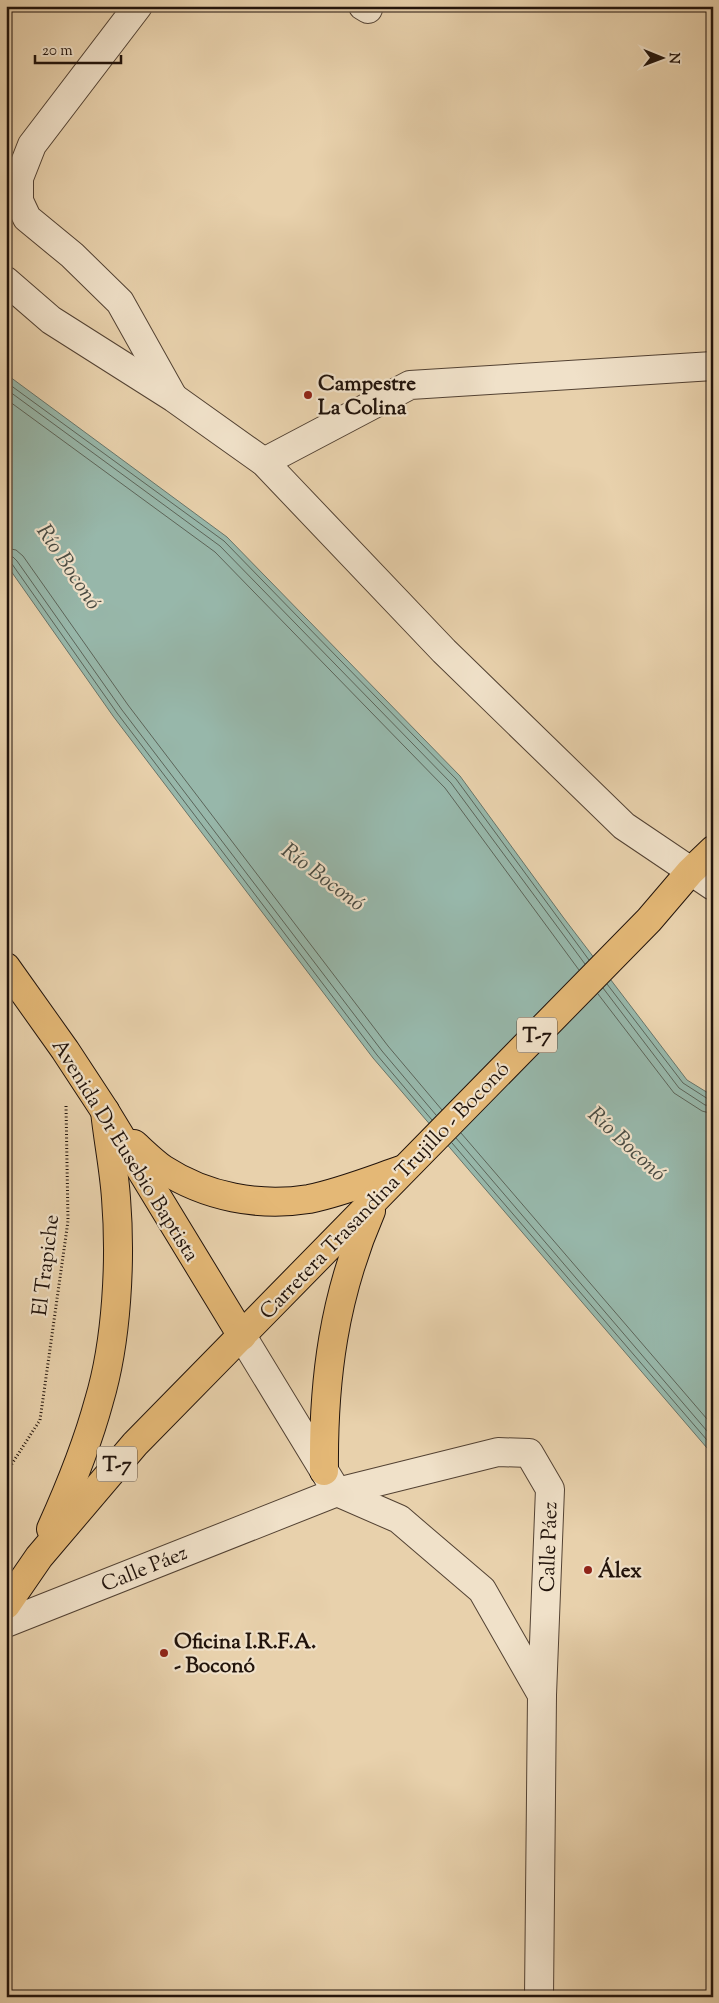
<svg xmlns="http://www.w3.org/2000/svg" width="719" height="2003" font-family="'Sorts Mill Goudy',serif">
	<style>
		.water { fill: #97b7aa; stroke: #68756a }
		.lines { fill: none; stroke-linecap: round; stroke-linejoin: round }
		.shore { stroke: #5c655a; stroke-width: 1 }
		.minor-casing { stroke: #534233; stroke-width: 30 }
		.major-casing { stroke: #21130b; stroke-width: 30 }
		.path { stroke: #21130b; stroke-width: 3; stroke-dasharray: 1 2.5; stroke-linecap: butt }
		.minor { stroke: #f0e1c9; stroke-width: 28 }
		.major { stroke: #e4b876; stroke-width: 28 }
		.poi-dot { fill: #8f2418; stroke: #f0e1c9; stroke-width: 2 }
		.labels { text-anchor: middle; stroke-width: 4.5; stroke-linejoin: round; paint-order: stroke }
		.shield { fill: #f0e1c9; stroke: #5f5144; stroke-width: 1 }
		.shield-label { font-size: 20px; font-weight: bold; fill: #21130b }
		.poi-label { font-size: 21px; font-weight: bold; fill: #21130b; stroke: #f0e1c9; text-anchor: start }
		.street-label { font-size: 21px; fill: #21130b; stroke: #f0e1c9 }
		.water-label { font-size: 22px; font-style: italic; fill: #4a4c43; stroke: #f0e1c9 }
	</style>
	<rect width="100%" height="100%" fill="#e8d1ac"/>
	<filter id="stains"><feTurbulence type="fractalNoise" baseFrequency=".004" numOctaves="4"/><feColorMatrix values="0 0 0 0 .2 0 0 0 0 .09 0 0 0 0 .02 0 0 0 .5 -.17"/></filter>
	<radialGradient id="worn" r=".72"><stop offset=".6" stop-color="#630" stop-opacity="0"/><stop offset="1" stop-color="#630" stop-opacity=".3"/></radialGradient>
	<polygon class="water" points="6,374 227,537 460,776 563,917 687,1080 713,1096 713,1455 373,1058 113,716 6,564"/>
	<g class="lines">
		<g class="shore">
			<polyline points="6,382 224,541 456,779 589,960"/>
			<polyline points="6,389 220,546 451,783 585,964"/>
			<polyline points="6,399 215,552 445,788 579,970"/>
			<polyline points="6,548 16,550 23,556 128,705 388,1046 442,1110"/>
			<polyline points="6,556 13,557 17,561 122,710 382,1051 436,1115"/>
			<polyline points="6,562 12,564 117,713 377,1055 432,1120"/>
			<polyline points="607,984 683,1083 708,1099 713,1100"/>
			<polyline points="603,988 679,1088 705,1105 713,1106"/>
			<polyline points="598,994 674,1093 702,1111 713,1114"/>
			<polyline points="461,1133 713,1426"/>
			<polyline points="456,1138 713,1438"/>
			<polyline points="452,1143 713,1447"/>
		</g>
		<g class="minor-casing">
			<g id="minor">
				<polyline points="138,6 32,145 19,178 19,201 27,218 72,255 120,302 172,395"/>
				<polyline points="363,6 368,9"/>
				<polyline points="6,281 51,320 174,398 264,462 444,651 624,826 713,886"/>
				<polyline points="264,462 410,385 713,366"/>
				<polyline points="242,1336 337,1492 399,1519 482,1590 542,1695 539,1997"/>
				<polyline points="6,1623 337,1492 498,1452 529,1453 550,1489 542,1695"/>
			</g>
		</g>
		<g class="major-casing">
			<g id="major">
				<polyline points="6,967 65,1050 105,1111 242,1336"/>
				<path d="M134,1144C143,1152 153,1162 163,1169C206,1197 259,1207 309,1199C339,1193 372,1180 401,1170"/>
				<path d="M324,1471C323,1379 334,1296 371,1211"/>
				<path d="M51,1529C70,1487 87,1445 99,1401C117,1341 121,1260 116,1198C114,1169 108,1140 105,1111"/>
				<polyline points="6,1605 39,1557 135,1444 649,920 690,872 713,850"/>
			</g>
		</g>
		<polyline class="path" points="6,1473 40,1420 68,1221 66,1105"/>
		<use href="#minor" class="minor"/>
		<use href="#major" class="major"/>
	</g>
	<g class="poi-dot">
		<circle cx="308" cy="395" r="5"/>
		<circle cx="588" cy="1570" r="5"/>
		<circle cx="164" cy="1653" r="5"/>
	</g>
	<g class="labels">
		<g class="shield">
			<rect x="517" y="1017.5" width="40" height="35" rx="4"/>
			<rect x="97" y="1446.5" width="40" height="35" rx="4"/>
		</g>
		<g class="shield-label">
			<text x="537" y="1042">T-7</text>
			<text x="117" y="1471">T-7</text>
		</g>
		<g class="poi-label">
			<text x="318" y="390">Campestre<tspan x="318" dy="24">La Colina</tspan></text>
			<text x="598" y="1577">Álex</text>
			<text x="174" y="1648">Oficina I.R.F.A.<tspan x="174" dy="24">- Boconó</tspan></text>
		</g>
		<g class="street-label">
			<text transform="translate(126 1150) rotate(58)" y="7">Avenida Dr Eusebio Baptista</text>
			<text transform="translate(384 1190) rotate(-46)" y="7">Carretera Trasandina Trujillo - Boconó</text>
			<text transform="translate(45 1265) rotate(-83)" y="7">El Trapiche</text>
			<text transform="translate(548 1547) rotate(-88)" y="7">Calle Páez</text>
			<text transform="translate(144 1568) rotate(-22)" y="7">Calle Páez</text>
		</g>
		<g class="water-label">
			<text transform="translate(70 566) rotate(56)" y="8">Río Boconó</text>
			<text transform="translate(324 876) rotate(37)" y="8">Río Boconó</text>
			<text transform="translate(628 1143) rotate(43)" y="8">Río Boconó</text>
		</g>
	</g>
	<rect width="719" height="2003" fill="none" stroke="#e8d1ac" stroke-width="25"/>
	<rect x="8" y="8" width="704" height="1988" fill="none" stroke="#21130b" stroke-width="2.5"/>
	<rect x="12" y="12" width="694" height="1978" fill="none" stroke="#21130b"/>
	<g transform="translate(662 58) rotate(91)" stroke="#f0e1c9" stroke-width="4" paint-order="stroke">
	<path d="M0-4L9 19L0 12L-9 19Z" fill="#21130b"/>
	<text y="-8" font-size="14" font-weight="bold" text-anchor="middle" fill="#21130b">N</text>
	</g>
	<path d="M35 55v8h86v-8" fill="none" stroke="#21130b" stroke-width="2.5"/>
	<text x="42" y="55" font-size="15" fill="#21130b" stroke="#f0e1c9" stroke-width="4" paint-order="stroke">20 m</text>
	<rect width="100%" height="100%" filter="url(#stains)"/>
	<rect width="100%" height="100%" fill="url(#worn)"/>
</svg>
